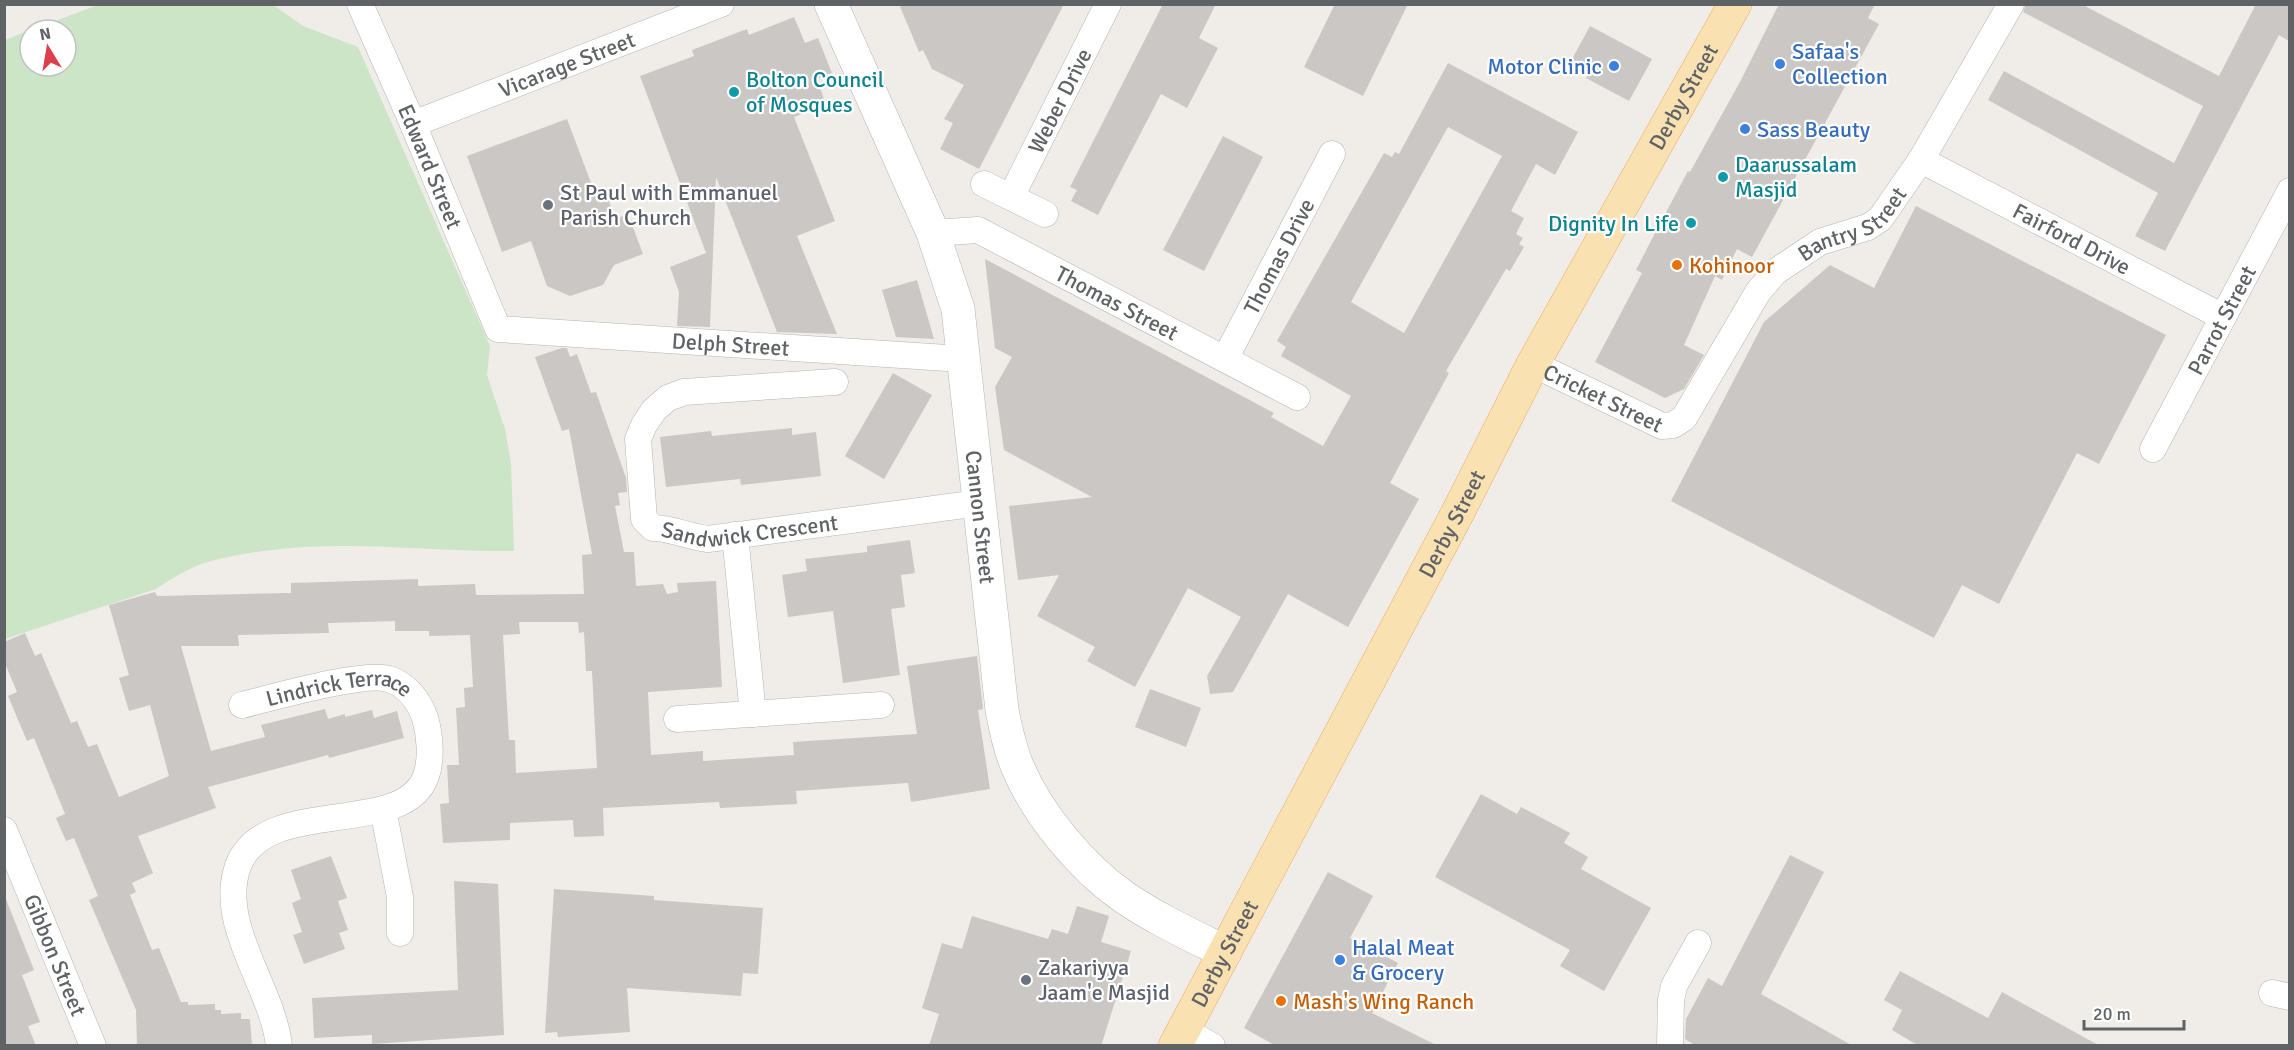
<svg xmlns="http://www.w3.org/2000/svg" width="2294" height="1050" font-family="Signika,sans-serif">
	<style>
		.park { fill: #cce5c6 }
		.building { fill: #cbc7c4; fill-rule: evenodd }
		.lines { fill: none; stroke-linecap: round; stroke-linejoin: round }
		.minor-casing { stroke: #b2b5b8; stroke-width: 27 }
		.tertiary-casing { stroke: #b2b5b8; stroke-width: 34 }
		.primary-casing { stroke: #e8ad68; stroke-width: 34 }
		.minor { stroke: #fff; stroke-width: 26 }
		.tertiary { stroke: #fff; stroke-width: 33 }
		.primary { stroke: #fae1b2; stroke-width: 33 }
		.shop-dot { fill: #3f7fe0; stroke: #fff; stroke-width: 2 }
		.culture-dot { fill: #0f9aa8; stroke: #fff; stroke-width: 2 }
		.worship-dot { fill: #6b7280; stroke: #fff; stroke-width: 2 }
		.food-dot { fill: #e8710a; stroke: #fff; stroke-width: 2 }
		.labels { text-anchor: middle; stroke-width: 4.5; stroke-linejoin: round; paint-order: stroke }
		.shop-label { font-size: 22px; fill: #366cbe; stroke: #fff; text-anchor: start }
		.street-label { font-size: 22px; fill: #5f6366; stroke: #fff }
		.culture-label { font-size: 22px; fill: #0d838f; stroke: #fff; text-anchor: start }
		.worship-label { font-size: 22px; fill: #5b616d; stroke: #fff; text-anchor: start }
		.food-label { font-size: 22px; fill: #c56008; stroke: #fff; text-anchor: start }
	</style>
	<rect width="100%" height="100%" fill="#f0ece7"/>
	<path class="park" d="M272,4L303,26L358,47L490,346L487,375L505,429L511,464L514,551C430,552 347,539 263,551C243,554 223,557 204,563C187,569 171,579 156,589L5,639V40L30,30V66H66V30H31L98,5Z"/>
	<g class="building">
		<polygon points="899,4 1064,4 979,169 940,149 953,123 944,119 964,85 932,69 923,50 919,52"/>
		<polygon points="1163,4 1216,4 1199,38 1218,48 1187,108 1161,94 1098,215 1071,201 1077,190 1070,187"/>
		<polygon points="1335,4 1408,4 1363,96 1304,67"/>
		<polygon points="1779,4 1875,4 1868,18 1879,24 1752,257 1737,249 1722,280 1715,276 1684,345 1704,355 1684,389 1665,398 1595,362 1642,273 1636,270 1654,235 1688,171 1690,172 1741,80"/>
		<polygon points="2026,4 2081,4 2219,76 2256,4 2289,4 2289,41 2279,35 2165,251 2135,236 2158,193 1988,100 2004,71 2174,163 2203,106 2023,12"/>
		<polygon points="794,17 805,43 818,38 832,73 817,79 826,105 794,117 835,221 797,236 837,334 777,332 716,177 710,327 677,326 679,292 670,267 706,253 640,76 694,56 692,50 747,29 749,35"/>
		<polygon points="1590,26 1652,59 1629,101 1586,78 1590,71 1571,61"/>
		<path d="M1448,63L1578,132L1555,175L1536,164L1511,211L1524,218L1516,234L1523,238L1519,244L1524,247L1510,271L1506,269L1446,371L1449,373L1390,483L1419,499L1348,627L1288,594L1233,692L1210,694L1207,676L1241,617L1188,588L1135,687L1087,661L1095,647L1037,616L1059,575L1018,580L1009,506L1092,497L1004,450L995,387L1012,357L995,348L985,259L1274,413L1271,417L1323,446L1351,396L1281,356L1286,347L1277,341L1384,153L1392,157L1395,152L1399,154ZM1448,127L1502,156L1404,333L1351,302Z"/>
		<polygon points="567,119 596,196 606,192 615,219 628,214 643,254 614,265 603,285 570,296 547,286 531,241 502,252 467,156"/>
		<polygon points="1223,136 1263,157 1204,271 1163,250"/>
		<polygon points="1916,206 2166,335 2099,464 2077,453 1999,604 1962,585 1934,638 1671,501 1764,322 1830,265 1874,288"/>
		<polygon points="917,280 934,339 896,337 882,290"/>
		<path d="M562,348H567L570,357L577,354L591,393L596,392L626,478L627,492L618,493L620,505L615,506L624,552H634L636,586L663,584L667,594L678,592L677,583L716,581L722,687L648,692L651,755L703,751V761L794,755L793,742L917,734L907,666L977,656L983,709L978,710L990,789L911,802L908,783L796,791L797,804L720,808L719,802L603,808L604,836L574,837L573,820L510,823V840L443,843L440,804L449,803L447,765H459L456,708L465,707L464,688L473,687L470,635L429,636V631H395V621L328,623L329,633L238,635L239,646H181L211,751L265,737L261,725L325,709L328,719L345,714V717L372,710L374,718L397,711L404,738L329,758L328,755L208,787L216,808L138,836L153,873L132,883L136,892L130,895L152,950L159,948L181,1002H188V1005L215,1004V1010H221V1014L241,1013V1019H250L252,1046H137L136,1010L89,900L98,896L74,838L66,841L56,818L65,814L34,738L27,741L8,696L17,692L4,661V642L25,633L35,656L41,653L71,723L77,721L88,747L97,744L119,797L169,776L150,705L129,711L119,678L129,675L109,605L155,592L157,596L291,593V583L418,579V586L475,584L476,595L584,594L582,555L592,554L569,429L562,431L535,357ZM519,622H578L579,633L584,632L586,671H592L597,768L516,773L515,740H509L503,635L520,634Z"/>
		<polygon points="893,373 932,395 884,479 845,456"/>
		<polygon points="792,428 792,435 816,432 821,476 741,485 740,479 666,487 660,437 711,431 712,436"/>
		<polygon points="910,540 915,573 901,575 905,607 891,609 900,675 843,683 833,611 788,617 782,575 807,571 805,559 867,552 867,546"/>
		<polygon points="1150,689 1201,708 1186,747 1135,727"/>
		<polygon points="1481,794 1517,814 1521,807 1570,833 1564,843 1588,857 1581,869 1651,908 1604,991 1560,966 1570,950 1435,877"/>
		<polygon points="1790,855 1824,872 1761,994 1853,1046 1696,1046 1685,1039 1686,1019 1708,978 1722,986"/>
		<polygon points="331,856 347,898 338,901 348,930 339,933 345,949 304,964 293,935 302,932 292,903 301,899 291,870"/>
		<polygon points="1328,872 1373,896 1350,938 1398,963 1372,1013 1438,1046 1276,1046 1244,1028"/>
		<polygon points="454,881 498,884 504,1035 372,1044 372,1035 314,1038 312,998 458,990"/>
		<polygon points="554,889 654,896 654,900 763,908 758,974 743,973 741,996 627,988 630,1032 558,1037 557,1032 545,1033"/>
		<polygon points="6,899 34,970 22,975 40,1022 28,1026 36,1046 4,1046"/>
		<polygon points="1077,906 1109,916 1101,942 1131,951 1101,1046 929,1046 939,1014 922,1008 942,943 962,949 972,916 1048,939 1052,929 1068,934"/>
		<polygon points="1900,971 1988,1018 2002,992 2100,1046 1919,1046 1892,1030 1902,1010 1884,1000"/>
	</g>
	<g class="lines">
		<g class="minor-casing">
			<g id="minor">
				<path id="s1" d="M360,4L413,124L498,329L963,359"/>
				<path id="s2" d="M413,124L721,4"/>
				<path id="s3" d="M1921,160L2223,317"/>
				<polyline points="984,184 1045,214"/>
				<path id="s4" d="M1011,197L1108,4"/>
				<path id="s5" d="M933,233L978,230L1297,397"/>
				<path id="s6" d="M1225,359L1332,154"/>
				<path id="s7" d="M1533,364L1662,426L1673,425L1684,418L1758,292L1775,272L1820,242L1868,227L1880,219L1921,160L2011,4"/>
				<path id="s8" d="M835,382L684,392L668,398L654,410L644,425L638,439L644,519L653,528C672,528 689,537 708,539L979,503"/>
				<path id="s9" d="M2153,449L2290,191"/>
				<polyline points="735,535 753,714"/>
				<path id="s10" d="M242,705C271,698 364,671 389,679C407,685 419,701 425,718C430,735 432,759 426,776C404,839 265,794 238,866C217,925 273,988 279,1046"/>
				<polyline points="677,719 881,705"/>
				<polyline points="383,809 400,897 400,933"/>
				<path id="s11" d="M4,830L93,1046"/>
				<polyline points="2272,993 2290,997"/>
				<polyline points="1183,1030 1212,1046"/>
				<polyline points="1670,1046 1671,1000 1674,986 1698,943"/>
			</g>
		</g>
		<g class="tertiary-casing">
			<g id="tertiary">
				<path id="s12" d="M831,4L933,233L958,309L1002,710C1006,730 1010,750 1018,768C1038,815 1082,868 1124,897C1156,919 1191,935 1225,952"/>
			</g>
		</g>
		<g class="primary-casing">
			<g id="primary">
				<path id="s13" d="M1175,1046L1457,514L1533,364L1735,4"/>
			</g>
		</g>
		<use href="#minor" class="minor"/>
		<use href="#tertiary" class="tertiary"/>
		<use href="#primary" class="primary"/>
	</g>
	<g class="shop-dot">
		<circle cx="1780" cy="64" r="6"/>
		<circle cx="1614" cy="66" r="6"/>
		<circle cx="1745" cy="129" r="6"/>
		<circle cx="1340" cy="960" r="6"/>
	</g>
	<g class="culture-dot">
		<circle cx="734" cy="92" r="6"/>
		<circle cx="1723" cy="177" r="6"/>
		<circle cx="1691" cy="223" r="6"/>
	</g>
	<g class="worship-dot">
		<circle cx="548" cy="205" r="6"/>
		<circle cx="1026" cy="980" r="6"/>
	</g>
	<g class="food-dot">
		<circle cx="1677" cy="265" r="6"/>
		<circle cx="1281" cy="1001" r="6"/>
	</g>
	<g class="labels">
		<g class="shop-label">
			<text x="1792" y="59">Safaa's<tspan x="1792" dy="25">Collection</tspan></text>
			<text x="1602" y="74" text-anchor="end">Motor Clinic</text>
			<text x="1757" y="137">Sass Beauty</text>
			<text x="1352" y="955">Halal Meat<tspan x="1352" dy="25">&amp; Grocery</tspan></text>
		</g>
		<g class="street-label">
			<text dy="8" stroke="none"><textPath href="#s2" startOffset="165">Vicarage Street</textPath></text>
			<text dy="8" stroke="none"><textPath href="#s13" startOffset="1077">Derby Street</textPath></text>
			<text dy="8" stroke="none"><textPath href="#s4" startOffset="108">Weber Drive</textPath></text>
			<text dy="8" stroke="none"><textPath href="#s1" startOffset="177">Edward Street</textPath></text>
			<text dy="8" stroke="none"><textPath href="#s7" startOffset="432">Bantry Street</textPath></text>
			<text dy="8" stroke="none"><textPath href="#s3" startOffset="170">Fairford Drive</textPath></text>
			<text dy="8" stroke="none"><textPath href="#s6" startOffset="116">Thomas Drive</textPath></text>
			<text dy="8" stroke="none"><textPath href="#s5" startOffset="202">Thomas Street</textPath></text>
			<text dy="8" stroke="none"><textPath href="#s9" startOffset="146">Parrot Street</textPath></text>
			<text dy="8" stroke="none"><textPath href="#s1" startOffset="586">Delph Street</textPath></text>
			<text dy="8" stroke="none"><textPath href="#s7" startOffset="78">Cricket Street</textPath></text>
			<text dy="8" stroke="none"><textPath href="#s12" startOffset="540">Cannon Street</textPath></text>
			<text dy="8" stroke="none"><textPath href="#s13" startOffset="591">Derby Street</textPath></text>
			<text dy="8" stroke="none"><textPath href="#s8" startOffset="411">Sandwick Crescent</textPath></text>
			<text dy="8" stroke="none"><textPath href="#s10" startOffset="100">Lindrick Terrace</textPath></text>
			<text dy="8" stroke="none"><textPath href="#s13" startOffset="105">Derby Street</textPath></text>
			<text dy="8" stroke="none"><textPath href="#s11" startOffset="135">Gibbon Street</textPath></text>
		</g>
		<g class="culture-label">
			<text x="746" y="87">Bolton Council<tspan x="746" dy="25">of Mosques</tspan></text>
			<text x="1735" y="172">Daarussalam<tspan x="1735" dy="25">Masjid</tspan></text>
			<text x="1679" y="231" text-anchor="end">Dignity In Life</text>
		</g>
		<g class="worship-label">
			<text x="560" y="200">St Paul with Emmanuel<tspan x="560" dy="25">Parish Church</tspan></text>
			<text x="1038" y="975">Zakariyya<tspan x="1038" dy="25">Jaam'e Masjid</tspan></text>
		</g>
		<g class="food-label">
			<text x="1689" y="273">Kohinoor</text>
			<text x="1293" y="1009">Mash's Wing Ranch</text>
		</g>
	</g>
	<rect width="2294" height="1050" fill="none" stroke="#5f6366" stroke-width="12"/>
	<g transform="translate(48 48) rotate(349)"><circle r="28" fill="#ffffff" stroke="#bfc1c2" stroke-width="1.5"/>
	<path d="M0-4.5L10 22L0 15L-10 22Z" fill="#de3f4f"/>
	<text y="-9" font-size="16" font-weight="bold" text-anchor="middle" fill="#5f6366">N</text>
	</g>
	<path d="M2084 1020v9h100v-9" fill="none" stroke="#5f6366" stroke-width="3"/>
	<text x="2093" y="1020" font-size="18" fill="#5f6366" stroke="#ffffff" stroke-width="4.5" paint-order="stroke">20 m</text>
</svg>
